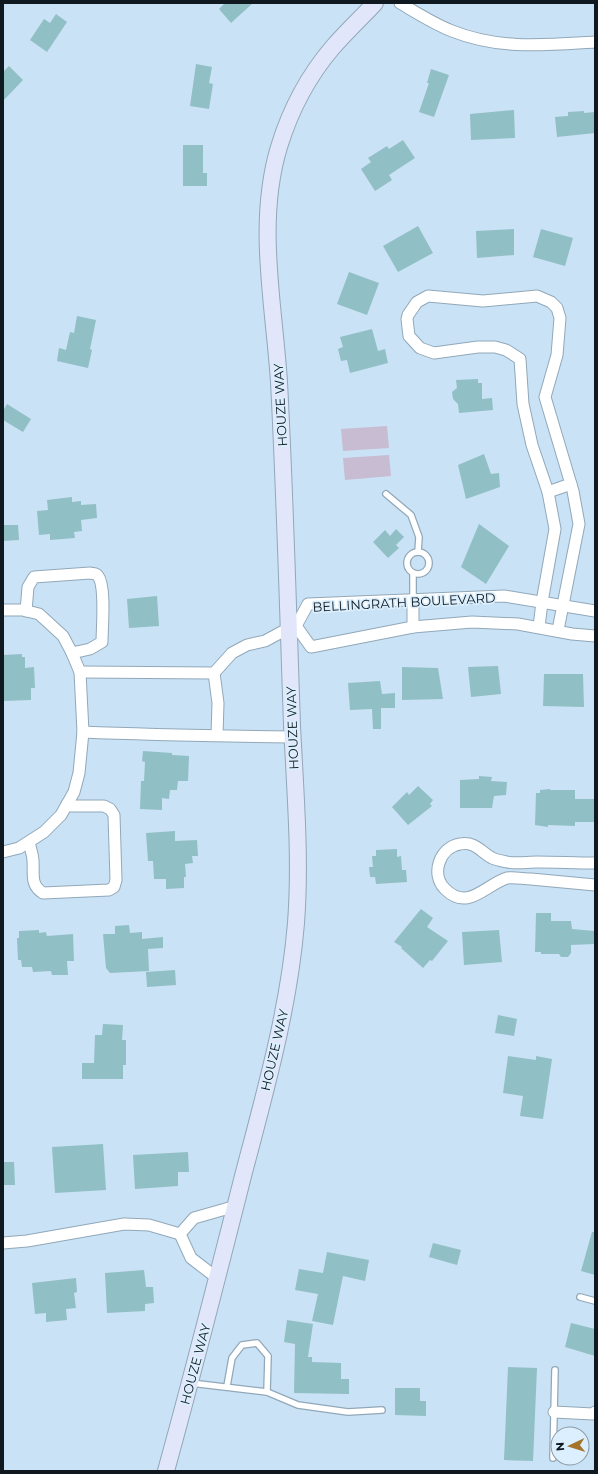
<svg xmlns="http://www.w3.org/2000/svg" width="598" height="1474" font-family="Montserrat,sans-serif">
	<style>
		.green { fill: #c8bcd2 }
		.building { fill: #91bfc6 }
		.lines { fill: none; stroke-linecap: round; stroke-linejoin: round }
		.lane-casing { stroke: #91a8b9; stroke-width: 8 }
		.street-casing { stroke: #91a8b9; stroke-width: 13 }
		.secondary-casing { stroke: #91a8b9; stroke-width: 18 }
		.lane { stroke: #fff; stroke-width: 5.5 }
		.street { stroke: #fff; stroke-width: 11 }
		.secondary { stroke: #e2e6fa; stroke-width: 16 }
		.labels { text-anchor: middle; stroke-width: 3.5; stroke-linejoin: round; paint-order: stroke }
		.street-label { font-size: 13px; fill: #101920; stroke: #dbeffe }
	</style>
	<rect width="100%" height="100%" fill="#cae2f5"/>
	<g class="green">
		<polygon points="387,426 389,448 343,451 341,429"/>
		<polygon points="389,455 391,476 345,480 343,458"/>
	</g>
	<g class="building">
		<polygon points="225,3 253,3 231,23 219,9"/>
		<polygon points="56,14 67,22 47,52 30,40 44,19 50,23"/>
		<polygon points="196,64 212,67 209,83 213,84 209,109 190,106"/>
		<polygon points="9,66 23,80 3,101 3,72"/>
		<polygon points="431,69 449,75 434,117 419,112 429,83 427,83"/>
		<polygon points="514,110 515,138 471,140 470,114"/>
		<polygon points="584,111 584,113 595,112 595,133 557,137 555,117 568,116 568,112"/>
		<polygon points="403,140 415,158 389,175 392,180 375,191 361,169 371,162 368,158 387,146 389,149"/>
		<polygon points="183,145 203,145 203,173 207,173 207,186 183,186"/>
		<polygon points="418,226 433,253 398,272 383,246"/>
		<polygon points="514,229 514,255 477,258 476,231"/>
		<polygon points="541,229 573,238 565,266 533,257"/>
		<polygon points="349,272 379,283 367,315 337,304"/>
		<polygon points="77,316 96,320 90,349 92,350 88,368 57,361 59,348 66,350 70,332 74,333"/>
		<polygon points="372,329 378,351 385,349 388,363 350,373 347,360 341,361 338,349 343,347 340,337"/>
		<polygon points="478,379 478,383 482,383 482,399 492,398 493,410 459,413 458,404 453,399 452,392 457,388 456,380"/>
		<polygon points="7,404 31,419 23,432 3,420 3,411"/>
		<polygon points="484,454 491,474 499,473 500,487 466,499 458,465"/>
		<polygon points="72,497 72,502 81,501 81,505 96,504 97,518 81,520 82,531 74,532 75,538 50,540 50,534 39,535 37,511 48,510 47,500"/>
		<polygon points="479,524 509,546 486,584 461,567"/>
		<polygon points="3,525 18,525 19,540 3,541"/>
		<polygon points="396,529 404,537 396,545 399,548 388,558 373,542 385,530 390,536"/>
		<polygon points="157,596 159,626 129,628 127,599"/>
		<polygon points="22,654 22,657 25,657 25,668 34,667 35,688 31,688 31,700 3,701 3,655"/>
		<polygon points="498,666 501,694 471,697 468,667"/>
		<polygon points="402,667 438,668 443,699 402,700"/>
		<polygon points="544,674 583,674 584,707 543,706"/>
		<polygon points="380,681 382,694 395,693 395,708 381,708 381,729 373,729 372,709 350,710 348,683"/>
		<polygon points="143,751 172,753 172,755 189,756 188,781 178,781 177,790 170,790 169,799 162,798 162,810 140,809 141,781 144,781 145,762 142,761"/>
		<polygon points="479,776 492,777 491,781 507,782 506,795 494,796 492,808 460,808 460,780 479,779"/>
		<polygon points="418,786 433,800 430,804 432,806 408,825 392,807 407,792 409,795"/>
		<polygon points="550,789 550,790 575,790 575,799 595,799 595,822 575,822 575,826 548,825 548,827 535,825 536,793 540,793 540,790"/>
		<polygon points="175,831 175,841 197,840 198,856 192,856 193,863 185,864 186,877 184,877 184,888 166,889 166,879 154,879 153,861 148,861 146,833"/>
		<polygon points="397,849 397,857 401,856 402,870 406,870 407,882 376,884 375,877 370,877 369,867 373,867 372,856 376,856 376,850"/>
		<polygon points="421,909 433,918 427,927 448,941 432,961 430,960 423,968 401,948 402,947 394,942"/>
		<polygon points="536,913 551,913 551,921 571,921 572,929 595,931 595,944 571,945 571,953 568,957 561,957 559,954 541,954 541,952 535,952"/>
		<polygon points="129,925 130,933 142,932 142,939 163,937 163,948 148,949 149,971 110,973 106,968 103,934 115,934 115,926"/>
		<polygon points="39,930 39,933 46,932 47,936 73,934 74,961 67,961 68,975 52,975 51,971 33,972 32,967 22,967 21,960 18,960 17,938 19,938 19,931"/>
		<polygon points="499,930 502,962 464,965 462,932"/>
		<polygon points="175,970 176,985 147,987 146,972"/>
		<polygon points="498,1015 517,1019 514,1036 495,1033"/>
		<polygon points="103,1024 123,1025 122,1040 126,1040 126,1065 123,1065 123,1079 82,1079 82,1063 94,1063 95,1035 102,1035"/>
		<polygon points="508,1056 536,1060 536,1056 552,1059 543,1119 520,1116 523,1096 503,1093"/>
		<polygon points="103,1144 106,1190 55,1193 52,1147"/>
		<polygon points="188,1152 189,1172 178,1172 178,1186 135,1189 133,1155"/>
		<polygon points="3,1162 14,1162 15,1185 3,1185"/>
		<polygon points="592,1232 595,1232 595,1275 581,1271"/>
		<polygon points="433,1243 461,1250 457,1265 429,1257"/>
		<polygon points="327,1252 369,1260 365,1281 343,1276 333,1325 312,1321 318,1294 295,1290 299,1269 323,1273"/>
		<polygon points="144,1270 146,1287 153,1287 154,1303 145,1304 145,1311 107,1313 105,1273"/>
		<polygon points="76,1278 77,1292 74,1293 76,1308 66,1309 67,1320 46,1322 46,1313 35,1314 32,1283"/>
		<polygon points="287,1320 313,1324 308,1357 312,1357 312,1362 341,1363 341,1379 349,1379 349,1394 294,1393 295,1344 284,1342"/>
		<polygon points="571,1323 595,1329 595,1356 565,1347"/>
		<polygon points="508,1367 537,1368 533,1461 504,1460"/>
		<polygon points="395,1388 420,1388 420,1401 426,1401 426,1416 395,1415"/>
	</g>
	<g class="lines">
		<g class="lane-casing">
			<g id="lane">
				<polyline points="386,494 411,515 419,537 418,552"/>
				<circle cx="418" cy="563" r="11"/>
				<polyline points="413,600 413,573"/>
				<polyline points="580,1297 595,1301"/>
				<polyline points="191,1383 267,1392 298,1405 348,1412 382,1410"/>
				<polyline points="227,1386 232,1358 242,1345 257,1343 268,1356 267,1392"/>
				<polyline points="553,1458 555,1370"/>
			</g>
		</g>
		<g class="street-casing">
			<g id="street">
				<path d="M400,3C417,13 434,24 452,31C500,50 545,45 595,42"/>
				<polyline points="548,492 571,484"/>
				<polyline points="3,610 23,610 39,614 63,636 72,653 80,672 83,732 79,773 74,792 61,815 44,832 19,848 3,852"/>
				<path d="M26,611L28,587L34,577L90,573C93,574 96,573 98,576C106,586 102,628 102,642L90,649L72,653"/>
				<polyline points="296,626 308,604 504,596 595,611"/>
				<polyline points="296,626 311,647 413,627 472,622 518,624 572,634 595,636"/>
				<polyline points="413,627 413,600"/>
				<polyline points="539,627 542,602 555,529 548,492 532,445 523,404 520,359 506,350 495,347 478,347 434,353 420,348 409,336 407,319 408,315 417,302 428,296 483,301 537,296 551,302 557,308 560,318 557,355 545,397 573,491 579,524 558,630"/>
				<polyline points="80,672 214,673 232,653 247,645 265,641 289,628 294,627"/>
				<polyline points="214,673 218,703 217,735"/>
				<path d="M83,732C153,735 223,736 293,737"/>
				<path d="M29,842C30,848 33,855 33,861C34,874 30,885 43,893L109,890L114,887L116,880L114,815L110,809L104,806H71L67,804"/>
				<path d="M595,863C576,863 556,862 537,862C528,862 516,864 507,862C502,861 496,860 492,858C481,852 475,841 460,844C440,847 430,874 445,889C468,912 485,885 507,878C514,877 524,879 531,879C553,881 574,883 595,885"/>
				<polyline points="3,1243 27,1241 124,1224 149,1225 180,1234"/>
				<polyline points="217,1278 191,1258 180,1234 194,1218 236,1206"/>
				<polyline points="554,1412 593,1414 595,1412"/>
			</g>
		</g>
		<g class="secondary-casing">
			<path id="secondary" d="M166,1471C193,1373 218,1275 243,1176C265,1092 289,1009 296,923C301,857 295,790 292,725C288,610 285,496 279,382C274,304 256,223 279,147C290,111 309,75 333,47C346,32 361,18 375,3"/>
		</g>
		<use href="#lane" class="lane"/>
		<use href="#street" class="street"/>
		<use href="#secondary" class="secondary"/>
	</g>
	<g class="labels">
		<g class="street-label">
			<text transform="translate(280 405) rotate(-93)" y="5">HOUZE WAY</text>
			<text transform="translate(404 602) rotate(-3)" y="5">BELLINGRATH BOULEVARD</text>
			<text transform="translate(292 728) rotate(-92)" y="5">HOUZE WAY</text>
			<text transform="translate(274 1050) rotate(-77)" y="5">HOUZE WAY</text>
			<text transform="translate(195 1364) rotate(-75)" y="5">HOUZE WAY</text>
		</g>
	</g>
	<rect width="598" height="1474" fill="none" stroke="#101920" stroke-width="8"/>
	<g transform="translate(570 1446) rotate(266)"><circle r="19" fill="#dbeffe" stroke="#8a99a5"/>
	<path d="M0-3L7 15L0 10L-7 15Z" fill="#a57329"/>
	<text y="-6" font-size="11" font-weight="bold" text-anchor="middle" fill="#101920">N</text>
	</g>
</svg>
